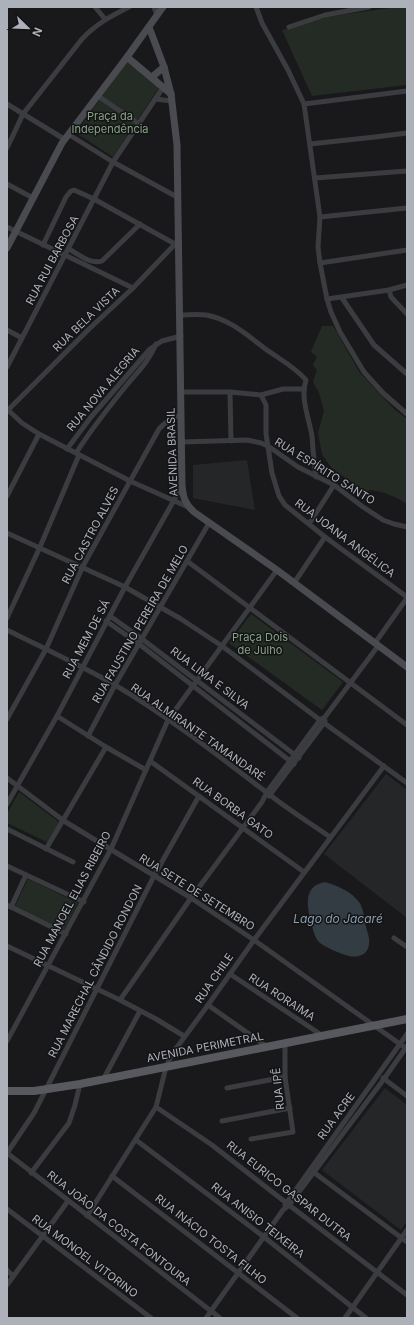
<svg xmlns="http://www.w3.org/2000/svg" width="414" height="1325" font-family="Inter,sans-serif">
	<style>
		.built { fill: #252628 }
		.green { fill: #242b25 }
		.water { fill: #343c43 }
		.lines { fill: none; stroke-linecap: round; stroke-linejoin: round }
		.street { stroke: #3b3c40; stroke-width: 5 }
		.secondary { stroke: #494b50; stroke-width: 7 }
		.primary { stroke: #57595f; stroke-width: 8 }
		.labels { text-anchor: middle; stroke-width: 3; stroke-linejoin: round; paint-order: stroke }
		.park-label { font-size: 11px; fill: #86a387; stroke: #141416 }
		.street-label { font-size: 11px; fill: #adb1ba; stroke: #141416 }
		.water-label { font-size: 12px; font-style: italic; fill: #889eb1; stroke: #141416 }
	</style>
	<rect width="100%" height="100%" fill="#19191b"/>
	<g class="built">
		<polygon points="247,460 255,510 193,498 193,465"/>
		<polygon points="386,774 407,790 407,918 324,854"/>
		<polygon points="385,1088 407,1105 407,1221 401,1230 322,1170"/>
	</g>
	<g class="green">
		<polygon points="396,7 407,7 407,85 312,96 282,30 327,17"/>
		<polygon points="128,60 160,86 113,157 76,133"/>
		<path d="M322,326H333L360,373L395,410L407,419V504C395,496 383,491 368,490L367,499L356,495L355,484L341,475L330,466L322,454L318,433L324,411L319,393L313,382L317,370L313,365L317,357L311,352Z"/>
		<polygon points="251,614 343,682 322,710 229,643"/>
		<polygon points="19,792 59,822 47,842 7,823 7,814"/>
		<polygon points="28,879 78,903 64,930 14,908"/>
	</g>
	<path class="water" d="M325,882C338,886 351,891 359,902C363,907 364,916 365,922C366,929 370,937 369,944C368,955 358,958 349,956C341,954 324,947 319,942C314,937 313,928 311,922C307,906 303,886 325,882Z"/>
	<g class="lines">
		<g class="street">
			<polyline points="95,7 105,19"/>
			<polyline points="154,7 157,15"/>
			<polyline points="256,7 262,23 288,70 304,104 320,217 318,247 320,263 327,299 331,312 340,332 364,372 383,393 407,414"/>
			<polyline points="289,27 325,15 369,7"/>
			<polyline points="98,96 139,124"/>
			<polyline points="155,99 172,101"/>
			<polyline points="7,104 64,139"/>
			<polyline points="304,104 407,91"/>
			<polyline points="68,134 113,162 177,197"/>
			<polyline points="310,144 375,137 407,133"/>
			<path d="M7,148L23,114L82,39C96,24 111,16 129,7"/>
			<polyline points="315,178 407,171"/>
			<polyline points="7,184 33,198"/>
			<polyline points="320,217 407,208"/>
			<polyline points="7,227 133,288"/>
			<polyline points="43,245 66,197 71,191 74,190 94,199 175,244"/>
			<path d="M69,249C78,254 91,265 102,261L140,224"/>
			<polyline points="320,263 407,250"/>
			<polyline points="389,290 391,297 407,314"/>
			<polyline points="342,298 374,345 407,374"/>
			<polyline points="327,299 389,290 407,285"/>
			<path d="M181,315C189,315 198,314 206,315C230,319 248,336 267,350C281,360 295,367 306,380C300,398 309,418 312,436C313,450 314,463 316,477"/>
			<polyline points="7,330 22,338"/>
			<polyline points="7,367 113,162 164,86"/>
			<polyline points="182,392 230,392 261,395 283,389 304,389"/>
			<polyline points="230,392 231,441"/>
			<polyline points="261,395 266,405 266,434 272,473 279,496 285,505 325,537 407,597"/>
			<polyline points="7,409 22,423 39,434 130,481 188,507"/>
			<polyline points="7,411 89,329 133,288 178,241"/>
			<polyline points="182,442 247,440 261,443 268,446 298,467 334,485 363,507 383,520 394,524 407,527"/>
			<polyline points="67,449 91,417 150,349 162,341 181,336"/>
			<path d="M76,453C91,430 108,408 126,386C138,371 148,363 156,344"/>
			<polyline points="7,496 39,434"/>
			<polyline points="309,524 334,485"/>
			<polyline points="7,533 125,587 181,619 222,646 320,720 407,783"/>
			<polyline points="187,561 407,725"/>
			<polyline points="294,583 325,537"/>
			<polyline points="110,616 142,639 299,758"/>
			<polyline points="7,618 40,547 79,455"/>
			<polyline points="106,621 139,644 294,764"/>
			<path d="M7,630C43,648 80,665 115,685C169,717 220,757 270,795C289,810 310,823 330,837"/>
			<polyline points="375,643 407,598"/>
			<polyline points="57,716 106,747 146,770"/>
			<path d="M7,719L46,649L83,566L159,429C166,421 172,418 181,415"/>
			<polyline points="88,736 115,685 209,523"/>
			<polyline points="150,761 304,872"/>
			<polyline points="7,778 64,821 191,898 254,940 407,1049"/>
			<polyline points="269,796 324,723 325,721"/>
			<polyline points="7,804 57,716 125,587 182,486"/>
			<polyline points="7,829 73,862"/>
			<polyline points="46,849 106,747"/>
			<polyline points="7,866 84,902"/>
			<polyline points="7,905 66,934"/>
			<polyline points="11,907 26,875"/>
			<polyline points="394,938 407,947"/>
			<polyline points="7,946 120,1000 156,1019 184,1036"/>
			<polyline points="230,974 323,1036"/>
			<polyline points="120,1000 191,898 262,802 267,792 320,720 325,717 378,646"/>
			<polyline points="208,1005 266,1046"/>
			<polyline points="7,1041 111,849 168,720 277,570"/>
			<polyline points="104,1078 140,1011"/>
			<polyline points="383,1078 407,1096"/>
			<polyline points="227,1088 285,1077"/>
			<polyline points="156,1107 212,1145 289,1205 407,1295"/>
			<polyline points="222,1121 290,1108"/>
			<polyline points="251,1139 293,1132 285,1077 285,1043"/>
			<polyline points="136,1140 264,1237 366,1318"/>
			<polyline points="7,1153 34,1113 154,876 199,796"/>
			<polyline points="7,1153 220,1318"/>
			<polyline points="312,1171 407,1242"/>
			<polyline points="31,1173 69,1123 75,1105 80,1084"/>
			<polyline points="112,1176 297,1318"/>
			<polyline points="285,1205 407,1034"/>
			<polyline points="7,1209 151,1318"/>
			<polyline points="87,1216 156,1107 166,1067 172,1054 208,1005 254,940 384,766"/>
			<polyline points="7,1270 13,1276"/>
			<polyline points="7,1285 68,1201"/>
			<polyline points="206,1318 283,1210 289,1205 314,1172 384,1079 407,1046"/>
			<polyline points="345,1318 407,1230"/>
		</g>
		<g class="secondary">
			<path d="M149,27L164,67L171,94L177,145L182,485C183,497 185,504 194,512L277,570L407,667"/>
			<polyline points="127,57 171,94"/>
			<polyline points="152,77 164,67"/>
			<polyline points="7,248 62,143 127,57 163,7"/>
		</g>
		<polyline class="primary" points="7,1091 34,1091 80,1084 407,1019"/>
	</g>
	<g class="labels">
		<g class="park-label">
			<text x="110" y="120">Praça da<tspan x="110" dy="13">Independência</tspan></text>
			<text x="260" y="641">Praça Dois<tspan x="260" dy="13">de Julho</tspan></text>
		</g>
		<g class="street-label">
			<text transform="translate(52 260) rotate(-62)" y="4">RUA RUI BARBOSA</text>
			<text transform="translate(86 319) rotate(-44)" y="4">RUA BELA VISTA</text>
			<text transform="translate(103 389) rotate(-50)" y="4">RUA NOVA ALEGRIA</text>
			<text transform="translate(172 452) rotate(-92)" y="4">AVENIDA BRASIL</text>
			<text transform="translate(325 471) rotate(32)" y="4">RUA ESPÍRITO SANTO</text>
			<text transform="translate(90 535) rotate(-62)" y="4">RUA CASTRO ALVES</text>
			<text transform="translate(345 538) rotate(37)" y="4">RUA JOANA ANGÉLICA</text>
			<text transform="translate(140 624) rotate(-60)" y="4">RUA FAUSTINO PEREIRA DE MELO</text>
			<text transform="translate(86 639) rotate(-62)" y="4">RUA MEM DE SÁ</text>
			<text transform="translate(210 678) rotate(37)" y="4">RUA LIMA E SILVA</text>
			<text transform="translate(198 732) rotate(35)" y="4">RUA ALMIRANTE TAMANDARÉ</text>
			<text transform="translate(233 808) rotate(36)" y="4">RUA BORBA GATO</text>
			<text transform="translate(197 892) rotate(32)" y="4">RUA SETE DE SETEMBRO</text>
			<text transform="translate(72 899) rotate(-62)" y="4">RUA MANOEL ELIAS RIBEIRO</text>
			<text transform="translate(95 971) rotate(-63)" y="4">RUA MARECHAL CÂNDIDO RONDON</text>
			<text transform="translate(214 978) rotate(-55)" y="4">RUA CHILE</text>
			<text transform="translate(282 997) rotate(33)" y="4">RUA RORAIMA</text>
			<text transform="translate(205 1047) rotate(-11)" y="4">AVENIDA PERIMETRAL</text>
			<text transform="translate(278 1089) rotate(-96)" y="4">RUA IPÊ</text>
			<text transform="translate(336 1116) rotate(-54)" y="4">RUA ACRE</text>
			<text transform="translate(289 1191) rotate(38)" y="4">RUA EURICO GASPAR DUTRA</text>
			<text transform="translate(258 1220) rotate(38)" y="4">RUA ANISIO TEIXEIRA</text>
			<text transform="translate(119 1228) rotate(38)" y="4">RUA JOÃO DA COSTA FONTOURA</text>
			<text transform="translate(211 1239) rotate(38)" y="4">RUA INÁCIO TOSTA FILHO</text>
			<text transform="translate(85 1256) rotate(37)" y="4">RUA MONOEL VITORINO</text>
		</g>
		<g class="water-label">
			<text x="338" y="923">Lago do Jacaré</text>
		</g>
	</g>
	<rect width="414" height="1325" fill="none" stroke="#adb1ba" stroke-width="16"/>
	<g transform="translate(28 28) rotate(113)" stroke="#141416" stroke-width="3" paint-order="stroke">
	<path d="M0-3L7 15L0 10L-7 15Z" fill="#adb1ba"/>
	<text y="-6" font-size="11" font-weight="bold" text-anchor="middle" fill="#adb1ba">N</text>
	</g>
</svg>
